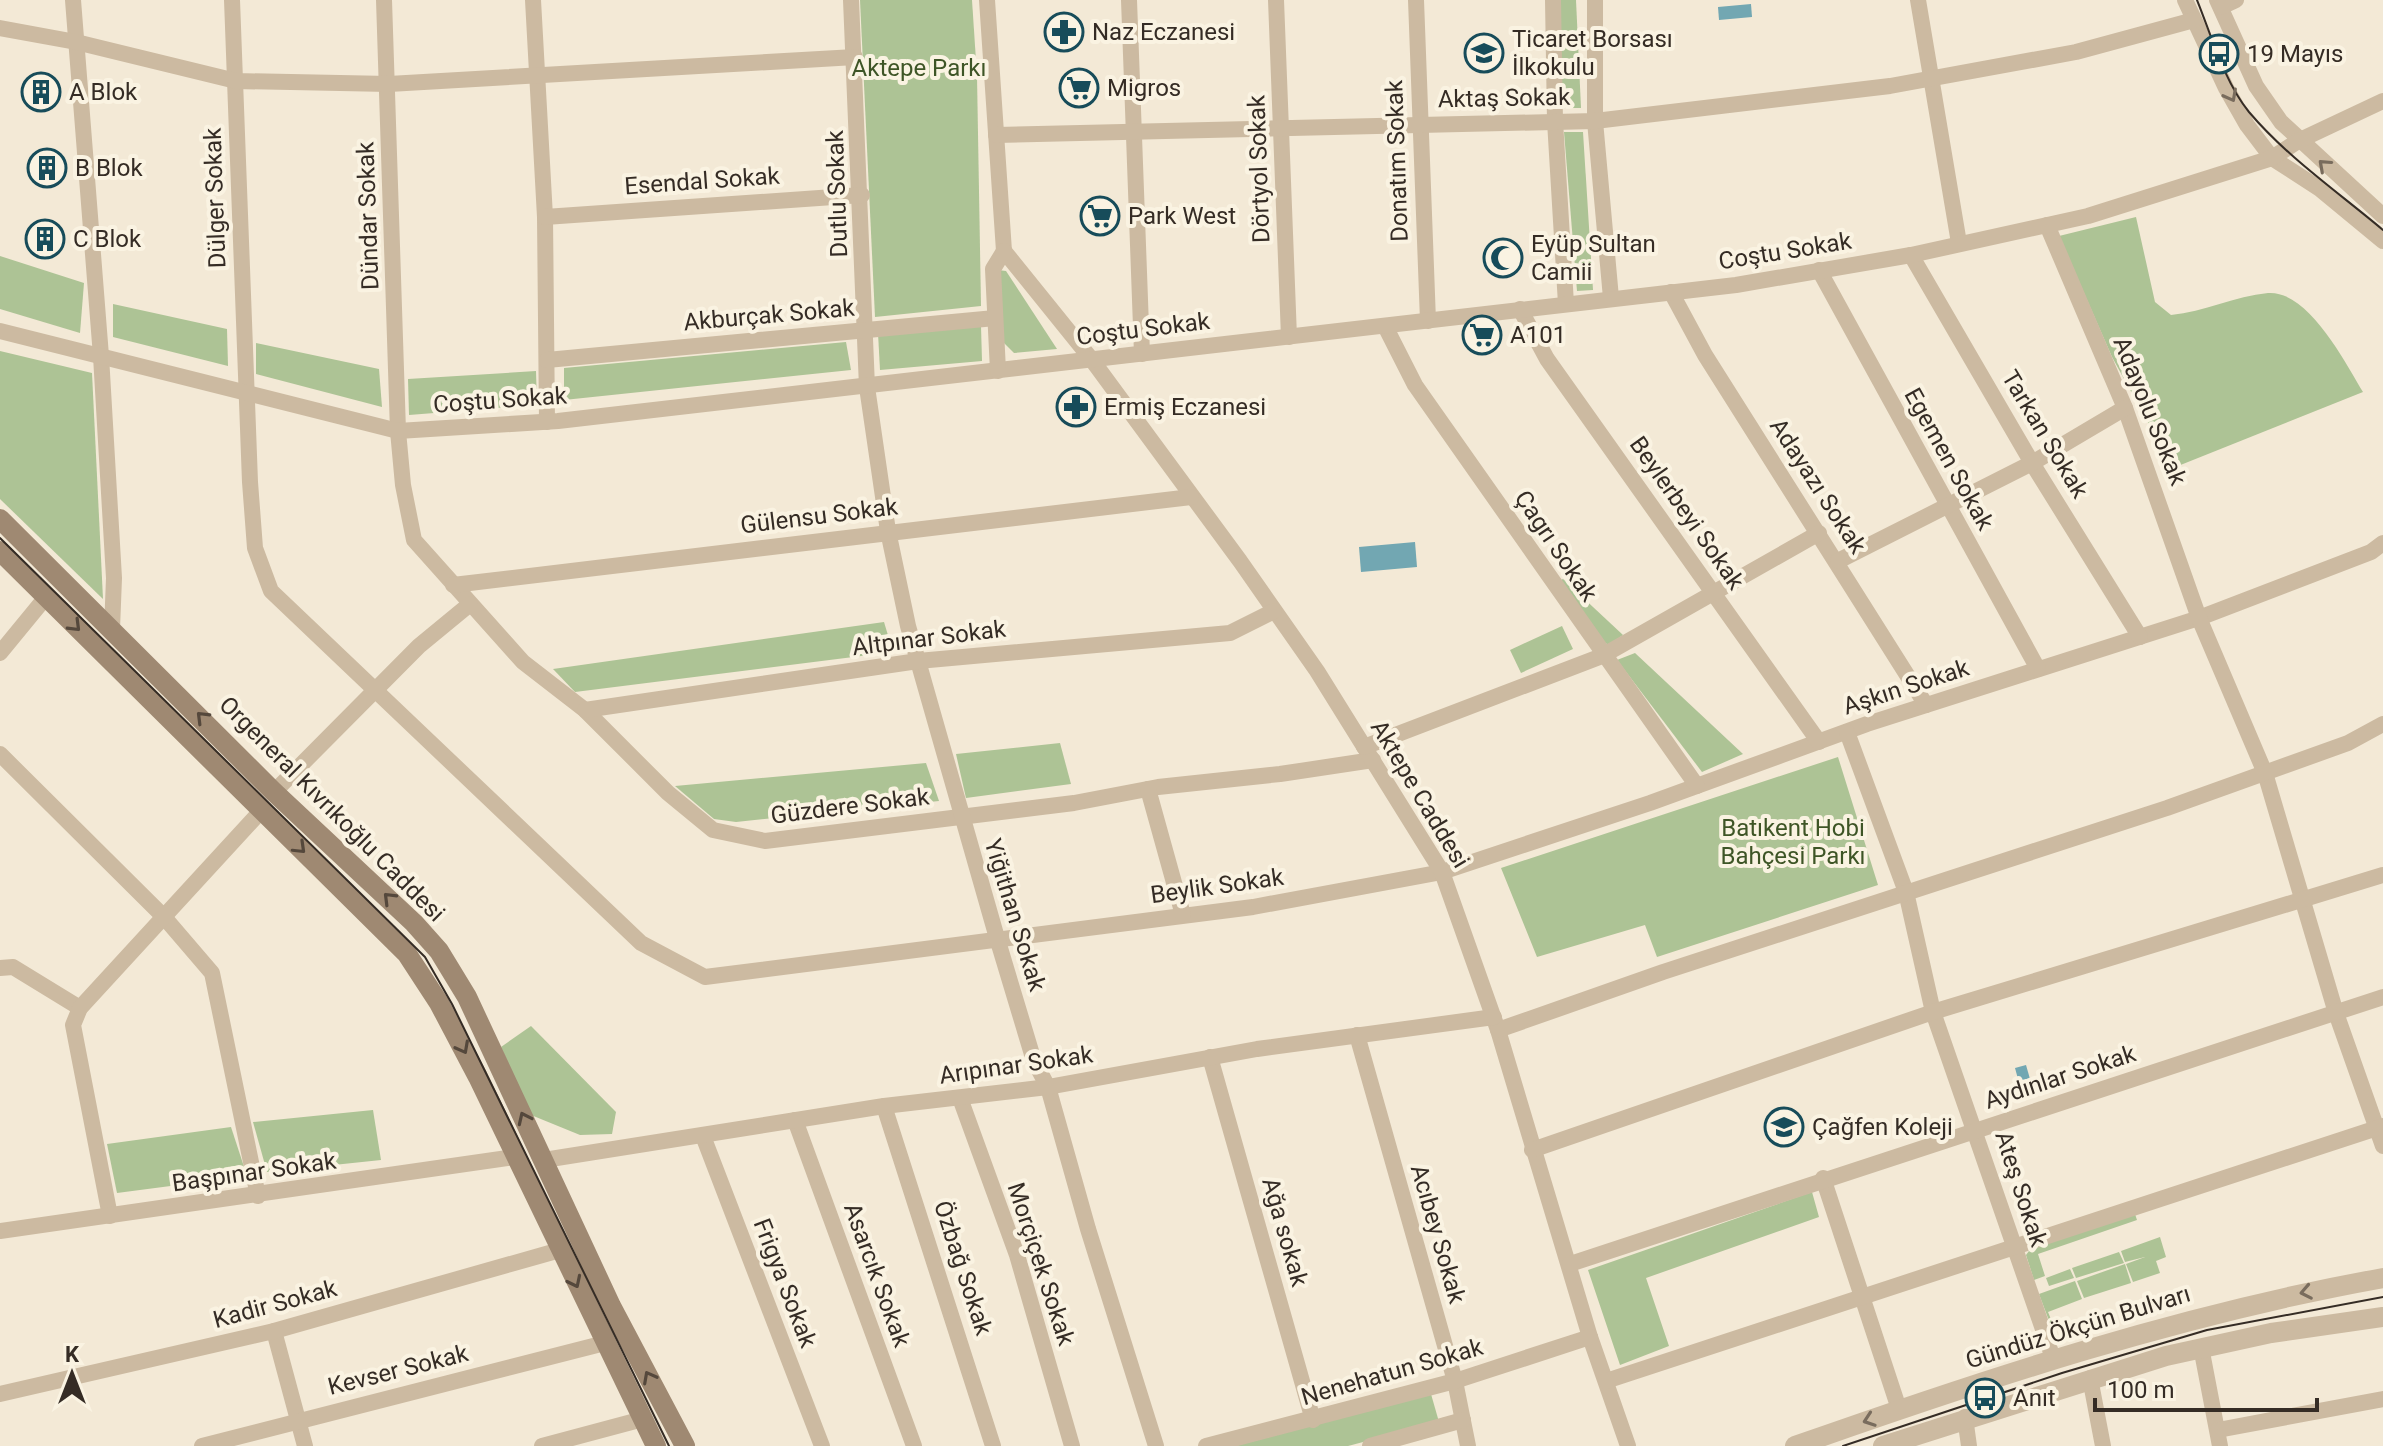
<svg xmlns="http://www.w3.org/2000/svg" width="2383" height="1446" font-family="Roboto,sans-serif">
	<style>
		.green { fill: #adc395 }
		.water { fill: #72a7b2 }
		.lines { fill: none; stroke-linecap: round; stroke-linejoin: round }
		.minor { stroke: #ccbaa1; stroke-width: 16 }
		.tertiary { stroke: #ccbaa1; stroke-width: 20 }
		.secondary { stroke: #9f8972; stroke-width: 20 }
		.tram { stroke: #352c25; stroke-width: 2 }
		.oneway { stroke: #796c5d }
		.oneway2 { stroke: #55483c }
		.labels { text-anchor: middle; stroke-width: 8; stroke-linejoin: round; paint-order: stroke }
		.poi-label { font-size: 24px; fill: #352c25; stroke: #faf3e2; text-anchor: start }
		.park-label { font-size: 24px; fill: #3e5526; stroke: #faf3e2 }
		.street-label { font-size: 24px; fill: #352c25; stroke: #faf3e2 }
	</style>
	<rect width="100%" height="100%" fill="#f3e9d6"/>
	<g class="green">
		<polygon points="860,0 972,0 977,76 981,306 875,317"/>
		<polygon points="1559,0 1576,0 1581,108 1563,108"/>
		<polygon points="1564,132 1583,132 1593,290 1577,291"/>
		<path d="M2136,217L2155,302L2171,315C2204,312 2235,296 2268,293C2308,290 2345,362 2363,392L2173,468L2112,357L2059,236Z"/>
		<polygon points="0,256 84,283 80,333 0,309"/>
		<polygon points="998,270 1006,271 1057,349 1014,353 1001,340"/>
		<polygon points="113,304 227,329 228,366 113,337"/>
		<polygon points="981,326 982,361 880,370 878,333"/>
		<polygon points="846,342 851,370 564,400 564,368"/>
		<polygon points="256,343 379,369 382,407 256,374"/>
		<polygon points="0,351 92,373 103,599 0,499"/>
		<polygon points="536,371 537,405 409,415 408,379"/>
		<polygon points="1563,579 1623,635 1609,645 1601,641 1559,581"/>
		<polygon points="884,622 893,652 575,692 553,669"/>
		<polygon points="1562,626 1573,649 1521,673 1510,650"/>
		<polygon points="1635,653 1743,754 1702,772 1617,660"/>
		<polygon points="1060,743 1071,784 966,798 956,754"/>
		<polygon points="1838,757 1878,885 1657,957 1645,925 1537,957 1501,868"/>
		<polygon points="926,763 939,801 736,822 714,819 675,786"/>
		<polygon points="531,1026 616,1112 612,1134 580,1135 531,1115 501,1047"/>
		<polygon points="373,1110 381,1160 267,1172 253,1122"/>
		<polygon points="231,1127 247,1176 117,1193 107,1144"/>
		<polygon points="1812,1192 1819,1217 1646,1278 1669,1346 1620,1365 1588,1270"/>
		<polygon points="2135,1214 2137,1220 2038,1254 2045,1276 2034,1280 2026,1255 2032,1247"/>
		<polygon points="2160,1237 2166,1257 2156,1261 2160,1273 2133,1282 2126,1264 2145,1257 2125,1262 2121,1251"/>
		<polygon points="2119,1252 2124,1263 2076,1278 2072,1268"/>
		<polygon points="2125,1264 2131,1283 2084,1298 2077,1281"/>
		<polygon points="2070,1269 2074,1278 2049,1286 2046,1278"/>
		<polygon points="2075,1281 2082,1299 2048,1312 2059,1339 2086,1333 2057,1342 2039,1294"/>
		<polygon points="1431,1394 1439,1422 1348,1446 1235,1446"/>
	</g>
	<g class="water">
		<polygon points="1751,4 1752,17 1719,20 1718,7"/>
		<polygon points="1415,542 1417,567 1361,572 1359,547"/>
		<polygon points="2026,1065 2032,1086 2021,1090 2015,1068"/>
	</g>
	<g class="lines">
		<g class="minor">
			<polyline points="73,0 101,356 114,578 112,629"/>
			<polyline points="232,0 250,482 255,548 271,591 641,943 705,977 1253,907 1442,872 1650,803 1867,724 2199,618 2371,552 2383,543"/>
			<polyline points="384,0 398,431 403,485 414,540 523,662 585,710 668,793 713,830 765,841 1074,803 1158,787 1280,774 1373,760"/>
			<polyline points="533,0 545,217 547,422"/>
			<polyline points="851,0 867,387 888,531 908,626 997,938 1034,1061 1048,1087 1088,1229 1156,1446"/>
			<polyline points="987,0 1004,251"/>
			<polyline points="1129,0 1142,354"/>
			<polyline points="1276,0 1289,337"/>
			<polyline points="1416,0 1428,321"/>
			<polyline points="1553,0 1555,121 1566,304"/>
			<polyline points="1595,0 1595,121 1611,298"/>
			<polyline points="1918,0 1959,243"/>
			<polyline points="2185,0 2226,88 2247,125 2272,158 2320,189 2383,241"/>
			<polyline points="2217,0 2256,86 2281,122 2383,216"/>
			<polyline points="2221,7 2236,0"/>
			<polyline points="0,28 76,42 236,81 389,84 855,57"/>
			<polyline points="996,135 1595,121 1890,86 2076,52 2194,20"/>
			<polyline points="545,217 862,195"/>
			<polyline points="2047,225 2125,408 2199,618 2265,773 2336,1013 2383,1146"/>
			<polyline points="1004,251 1092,360 1240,561 1317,671 1442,872 1498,1030 1590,1337 1628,1446"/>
			<polyline points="1911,255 2032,463 2140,637"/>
			<polyline points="1819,270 2038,669"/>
			<polyline points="1671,292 1705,355 1926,705"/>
			<polyline points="1520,309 1547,359 1819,742"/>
			<polyline points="1385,326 1415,385 1697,786"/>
			<polyline points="0,331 398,431 558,421 1736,285 1911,255 2088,216 2272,158 2298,141 2383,101"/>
			<polyline points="547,360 995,318"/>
			<polyline points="998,371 993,269 1004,251"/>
			<polyline points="1838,561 2032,463 2125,408"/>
			<polyline points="453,585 1191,497"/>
			<polyline points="0,653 46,597"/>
			<polyline points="585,710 918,661 1230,633 1274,611"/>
			<polyline points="1847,732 1906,892 1933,1012 2054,1361"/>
			<polyline points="1364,747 1602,656 1819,533"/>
			<polyline points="0,754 164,917 212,973 258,1196"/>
			<polyline points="1148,789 1183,915"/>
			<polyline points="274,792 419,646 470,604"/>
			<polyline points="0,968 13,967 80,1008"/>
			<polyline points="1498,1030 1663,972 2167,808 2348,743 2383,724"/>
			<polyline points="1357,1035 1455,1381 1468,1446"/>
			<polyline points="1210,1057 1313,1420"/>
			<polyline points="960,1098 1017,1255 1072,1446"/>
			<polyline points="884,1106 993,1446"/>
			<polyline points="795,1120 914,1446"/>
			<polyline points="703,1136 822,1446"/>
			<polyline points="1532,1150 1933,1012 2383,875"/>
			<polyline points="544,1160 884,1106 1048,1087 1257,1049 1494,1017"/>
			<polyline points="1823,1178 1899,1409"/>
			<polyline points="110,1216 73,1025 80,1008 261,811"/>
			<polyline points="0,1231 514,1157"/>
			<polyline points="1570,1264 2383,997"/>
			<polyline points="274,1331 305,1446"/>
			<polyline points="2201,1347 2220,1446"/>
			<polyline points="2090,1378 2103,1446"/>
			<polyline points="1606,1381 2383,1126"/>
			<polyline points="0,1394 274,1331 560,1250"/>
			<polyline points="1965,1417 1969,1446"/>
			<polyline points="2218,1430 2383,1399"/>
			<polyline points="202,1446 605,1343"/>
			<polyline points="542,1446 643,1419"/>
			<polyline points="1206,1446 1455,1381 1590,1337"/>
			<polyline points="1370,1446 1463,1420"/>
		</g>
		<g class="tertiary">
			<path d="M1795,1446C1988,1378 2182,1314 2383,1278"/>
			<polyline points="1883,1446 2166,1356 2271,1333 2383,1317"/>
		</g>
		<g class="secondary">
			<polyline points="0,519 274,792 414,923 439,951 467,997 611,1306 685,1446"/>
			<polyline points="0,551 407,954 439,1003 478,1077 656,1446"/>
		</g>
		<g class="tram">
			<path d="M2197,0C2212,37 2224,81 2249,112C2287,157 2338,192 2383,230"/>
			<polyline points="0,538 425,957 452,1004 669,1446"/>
			<polyline points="1843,1446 2062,1373 2207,1330 2383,1297"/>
		</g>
	</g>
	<defs><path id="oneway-chevron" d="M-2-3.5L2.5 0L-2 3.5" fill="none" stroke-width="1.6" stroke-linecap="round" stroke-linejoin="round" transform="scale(2)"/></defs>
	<g class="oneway">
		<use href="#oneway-chevron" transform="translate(2231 96) rotate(62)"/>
		<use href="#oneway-chevron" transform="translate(2324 165) rotate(-138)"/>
		<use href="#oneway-chevron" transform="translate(2306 1292) rotate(169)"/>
		<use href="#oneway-chevron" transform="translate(1869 1420) rotate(161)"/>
	</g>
	<g class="oneway2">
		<use href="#oneway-chevron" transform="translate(75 626) rotate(45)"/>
		<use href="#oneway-chevron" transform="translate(202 717) rotate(-135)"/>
		<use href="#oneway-chevron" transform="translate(300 848) rotate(44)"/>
		<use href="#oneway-chevron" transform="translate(389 898) rotate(-135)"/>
		<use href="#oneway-chevron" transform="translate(463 1048) rotate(62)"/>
		<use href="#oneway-chevron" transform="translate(524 1118) rotate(-115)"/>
		<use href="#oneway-chevron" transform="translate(575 1282) rotate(64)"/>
		<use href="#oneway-chevron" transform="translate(649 1377) rotate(-118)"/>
	</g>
	<defs>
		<g id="pharmacy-ring" transform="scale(2)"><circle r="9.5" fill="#faf3e2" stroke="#174c5a" stroke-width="1.5"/><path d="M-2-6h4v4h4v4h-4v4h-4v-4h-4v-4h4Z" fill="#174c5a"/></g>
		<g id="school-ring" transform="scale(2)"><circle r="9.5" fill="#faf3e2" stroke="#174c5a" stroke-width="1.5"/><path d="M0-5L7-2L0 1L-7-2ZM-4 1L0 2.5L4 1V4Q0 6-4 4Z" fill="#174c5a"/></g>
		<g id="bus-ring" transform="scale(2)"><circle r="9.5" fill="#faf3e2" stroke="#174c5a" stroke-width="1.5"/><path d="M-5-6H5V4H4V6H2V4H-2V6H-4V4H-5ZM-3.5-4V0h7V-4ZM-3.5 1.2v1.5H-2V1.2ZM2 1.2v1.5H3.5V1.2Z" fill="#174c5a"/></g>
		<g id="supermarket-ring" transform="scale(2)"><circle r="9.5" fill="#faf3e2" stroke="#174c5a" stroke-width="1.5"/><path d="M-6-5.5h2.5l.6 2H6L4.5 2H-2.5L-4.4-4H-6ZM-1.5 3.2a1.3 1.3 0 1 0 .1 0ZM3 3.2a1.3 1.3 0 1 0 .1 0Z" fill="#174c5a"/></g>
		<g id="building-ring" transform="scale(2)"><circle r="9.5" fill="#faf3e2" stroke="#174c5a" stroke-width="1.5"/><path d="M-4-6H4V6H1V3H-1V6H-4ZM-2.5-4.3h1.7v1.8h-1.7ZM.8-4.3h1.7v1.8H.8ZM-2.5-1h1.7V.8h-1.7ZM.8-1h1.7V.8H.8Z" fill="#174c5a"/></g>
		<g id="mosque-ring" transform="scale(2)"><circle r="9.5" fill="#faf3e2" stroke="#174c5a" stroke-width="1.5"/><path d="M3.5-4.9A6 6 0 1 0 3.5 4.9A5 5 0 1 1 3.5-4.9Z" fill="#174c5a"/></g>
	</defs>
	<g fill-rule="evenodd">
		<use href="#pharmacy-ring" x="1064" y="32"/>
		<use href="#school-ring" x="1484" y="53"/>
		<use href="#bus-ring" x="2219" y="54"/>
		<use href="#supermarket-ring" x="1079" y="88"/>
		<use href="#building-ring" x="41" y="92"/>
		<use href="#building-ring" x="47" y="168"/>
		<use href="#supermarket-ring" x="1100" y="216"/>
		<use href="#building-ring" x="45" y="239"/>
		<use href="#mosque-ring" x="1503" y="258"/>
		<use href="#supermarket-ring" x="1482" y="335"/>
		<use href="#pharmacy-ring" x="1076" y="407"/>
		<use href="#school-ring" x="1784" y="1127"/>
		<use href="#bus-ring" x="1985" y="1398"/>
	</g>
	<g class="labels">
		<g class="poi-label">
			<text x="1092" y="40">Naz Eczanesi</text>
			<text x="1512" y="47">Ticaret Borsası<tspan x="1512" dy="28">İlkokulu</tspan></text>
			<text x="2247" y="62">19 Mayıs</text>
			<text x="1107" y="96">Migros</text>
			<text x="69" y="100">A Blok</text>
			<text x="75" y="176">B Blok</text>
			<text x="1128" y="224">Park West</text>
			<text x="73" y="247">C Blok</text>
			<text x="1531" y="252">Eyüp Sultan<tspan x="1531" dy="28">Camii</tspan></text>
			<text x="1510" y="343">A101</text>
			<text x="1104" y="415">Ermiş Eczanesi</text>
			<text x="1812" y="1135">Çağfen Koleji</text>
			<text x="2013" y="1406">Anıt</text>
		</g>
		<g class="park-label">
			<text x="919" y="76">Aktepe Parkı</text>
			<text x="1793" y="836">Batıkent Hobi<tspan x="1793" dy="28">Bahçesi Parkı</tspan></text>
		</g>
		<g class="street-label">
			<text transform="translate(1504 98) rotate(-1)" y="8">Aktaş Sokak</text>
			<text transform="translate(1397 161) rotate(-92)" y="8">Donatım Sokak</text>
			<text transform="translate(1259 169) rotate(-92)" y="8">Dörtyol Sokak</text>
			<text transform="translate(702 181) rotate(-4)" y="8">Esendal Sokak</text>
			<text transform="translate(837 194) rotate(-92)" y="8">Dutlu Sokak</text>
			<text transform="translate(215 198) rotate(-92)" y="8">Dülger Sokak</text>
			<text transform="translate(368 216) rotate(-92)" y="8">Dündar Sokak</text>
			<text transform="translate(1785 251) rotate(-9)" y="8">Coştu Sokak</text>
			<text transform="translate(769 315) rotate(-5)" y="8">Akburçak Sokak</text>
			<text transform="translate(1143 329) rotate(-7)" y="8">Coştu Sokak</text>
			<text transform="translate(500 400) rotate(-4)" y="8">Coştu Sokak</text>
			<text transform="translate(2150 411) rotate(68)" y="8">Adayolu Sokak</text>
			<text transform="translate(2045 434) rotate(59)" y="8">Tarkan Sokak</text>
			<text transform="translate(1949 459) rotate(61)" y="8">Egemen Sokak</text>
			<text transform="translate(1818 486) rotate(57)" y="8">Adayazı Sokak</text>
			<text transform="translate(1687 513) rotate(55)" y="8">Beylerbeyi Sokak</text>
			<text transform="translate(819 516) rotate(-7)" y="8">Gülensu Sokak</text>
			<text transform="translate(1556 546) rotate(56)" y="8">Çagrı Sokak</text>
			<text transform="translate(929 638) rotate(-7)" y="8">Altpınar Sokak</text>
			<text transform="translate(1906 687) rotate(-18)" y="8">Aşkın Sokak</text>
			<text transform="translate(1420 794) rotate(59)" y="8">Aktepe Caddesi</text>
			<text transform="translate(850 806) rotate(-7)" y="8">Güzdere Sokak</text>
			<text transform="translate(332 809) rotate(45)" y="8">Orgeneral Kıvrıkoğlu Caddesi</text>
			<text transform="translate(1217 886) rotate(-8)" y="8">Beylik Sokak</text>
			<text transform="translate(1015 915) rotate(73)" y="8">Yiğithan Sokak</text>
			<text transform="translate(1016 1065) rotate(-8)" y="8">Arıpınar Sokak</text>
			<text transform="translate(2060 1077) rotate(-18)" y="8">Aydınlar Sokak</text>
			<text transform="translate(254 1172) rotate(-8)" y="8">Başpınar Sokak</text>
			<text transform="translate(2021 1189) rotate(72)" y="8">Ateş Sokak</text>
			<text transform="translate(1285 1232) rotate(74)" y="8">Ağa sokak</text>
			<text transform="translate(1438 1234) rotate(74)" y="8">Acıbey Sokak</text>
			<text transform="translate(1041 1264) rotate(72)" y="8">Morçiçek Sokak</text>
			<text transform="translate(963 1268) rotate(72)" y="8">Özbağ Sokak</text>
			<text transform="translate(877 1275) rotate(70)" y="8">Asarcık Sokak</text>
			<text transform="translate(785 1283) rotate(69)" y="8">Frigya Sokak</text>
			<text transform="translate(275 1304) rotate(-15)" y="8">Kadir Sokak</text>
			<text transform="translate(2078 1327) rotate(-17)" y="8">Gündüz Ökçün Bulvarı</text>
			<text transform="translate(398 1370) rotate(-14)" y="8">Kevser Sokak</text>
			<text transform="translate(1392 1372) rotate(-16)" y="8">Nenehatun Sokak</text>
		</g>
	</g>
	<g transform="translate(72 1374)" stroke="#faf3e2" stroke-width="6" paint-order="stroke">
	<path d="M0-6L14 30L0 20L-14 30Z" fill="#352c25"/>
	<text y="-12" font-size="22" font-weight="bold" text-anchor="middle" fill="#352c25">K</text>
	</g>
	<path d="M2095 1398v12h222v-12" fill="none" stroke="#352c25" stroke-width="4"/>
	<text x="2107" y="1398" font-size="24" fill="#352c25" stroke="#faf3e2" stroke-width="6" paint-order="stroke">100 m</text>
</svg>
